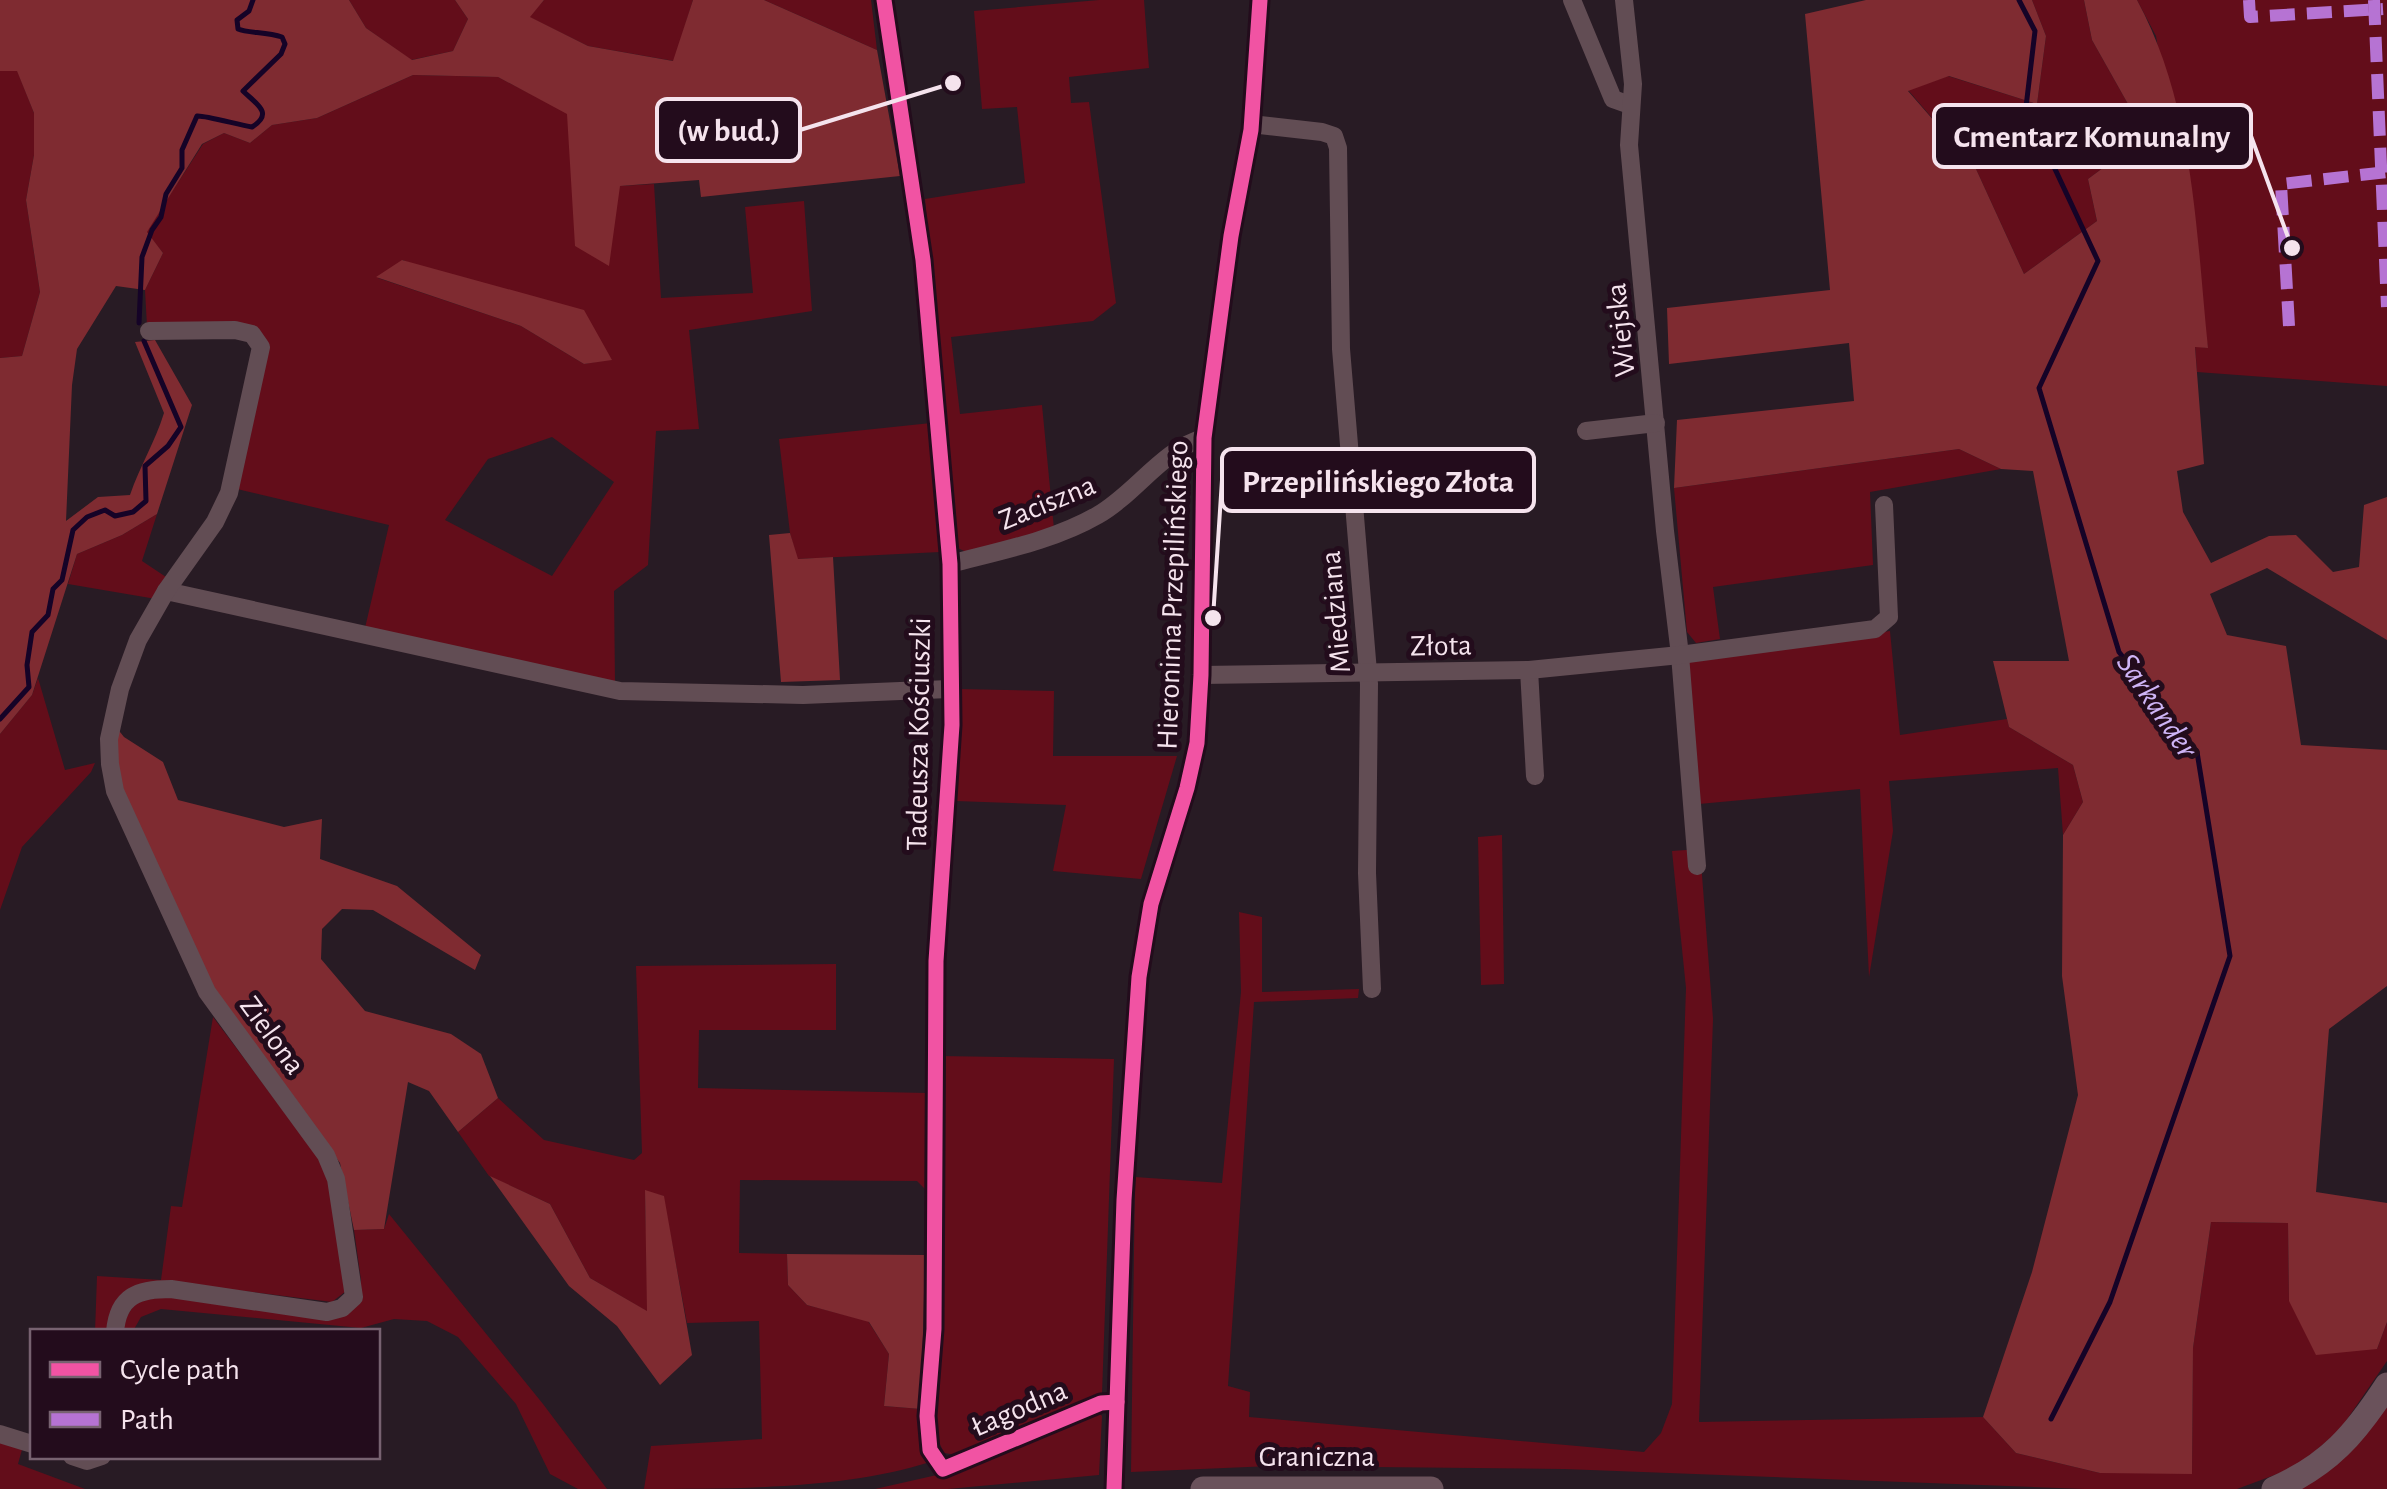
<svg xmlns="http://www.w3.org/2000/svg" width="2387" height="1489" font-family="'Alegreya Sans',sans-serif">
	<style>
		.green { fill: #630d1a; fill-rule: evenodd }
		.forest { fill: #7f2b31 }
		.lines { fill: none; stroke-linecap: round; stroke-linejoin: round }
		.stream { stroke: #150327; stroke-width: 5 }
		.minor { stroke: #624d54; stroke-width: 18 }
		.highway { stroke: #6a525b; stroke-width: 25 }
		.quiet { stroke: #b673d3; stroke-width: 12; stroke-dasharray: 25 12; stroke-linecap: butt }
		.cycleway-casing { stroke: #230c1c; stroke-width: 21 }
		.cycleway { stroke: #f153a3; stroke-width: 15 }
		.labels { text-anchor: middle; stroke-width: 10; stroke-linejoin: round; paint-order: stroke }
		.street-label { font-size: 30px; fill: #f5e3ed; stroke: #230c1c }
		.water-label { font-size: 32px; font-style: italic; fill: #ceb4f6; stroke: #230c1c }
		.leader { fill: none; stroke: #f5e3ed; stroke-width: 4 }
		.callout-dot { fill: #f5e3ed; stroke: #230c1c; stroke-width: 4 }
		.callout { fill: #230c1c; stroke: #f5e3ed; stroke-width: 4 }
		.callout-label { font-size: 32px; text-anchor: middle; font-weight: bold; fill: #f5e3ed }
	</style>
	<rect width="100%" height="100%" fill="#281b24"/>
	<g class="green">
		<polygon points="349,0 455,0 468,19 453,51 411,60 366,28"/>
		<polygon points="544,0 693,0 674,61 588,46 529,17"/>
		<polygon points="764,0 871,0 877,50"/>
		<polygon points="1099,0 1144,0 1149,68 1069,77 1071,103 1089,102 1116,303 1093,321 951,337 960,414 1042,405 1054,529 971,554 953,546 925,199 1025,183 1017,107 982,109 974,11"/>
		<polygon points="2032,0 2084,0 2092,40 2146,136 2088,179 2097,221 2024,274 1976,169 1908,90 1948,76 2037,104 2046,36"/>
		<polygon points="2137,0 2387,0 2387,386 2197,372 2195,346 2208,348 2156,36"/>
		<polygon points="17,70 34,113 34,155 26,200 40,292 22,356 0,358 0,71"/>
		<path d="M413,75L498,77L568,113L576,247L620,186L654,184L661,298L753,293L745,207L804,201L812,311L689,330L699,429L656,431L648,565L614,591L615,684L365,628L389,525L237,489L266,354L261,332L246,326H147L145,290L163,253L146,232L203,144L224,133L250,143L272,125L317,118ZM403,260L611,359L584,364L521,326L378,278ZM552,437L614,482L552,576L445,520L488,459Z"/>
		<polygon points="931,423 940,552 797,559 790,533 779,439"/>
		<polygon points="1959,449 2001,469 1870,492 1873,565 1713,587 1720,639 1696,643 1687,632 1674,488"/>
		<polygon points="157,514 142,561 169,579 156,599 68,584 77,554 122,535"/>
		<polygon points="1890,631 1900,735 2007,719 2009,727 2073,765 2083,802 2063,835 2058,768 1889,781 1893,831 1869,977 1860,789 1699,804 1686,662"/>
		<polygon points="38,678 65,770 95,763 91,772 22,847 0,910 0,734 32,695"/>
		<polygon points="958,689 1054,691 1053,756 1177,756 1141,879 1053,871 1066,805 956,801"/>
		<polygon points="1502,835 1504,984 1481,985 1478,837"/>
		<polygon points="1700,849 1713,1019 1699,1422 1983,1417 2016,1453 2100,1473 2192,1473 2193,1348 2211,1222 2288,1223 2289,1301 2377,1349 2387,1322 2387,1361 2339,1431 2296,1467 2237,1489 2084,1489 1564,1469 1271,1466 1131,1472 1135,1177 1222,1183 1241,992 1239,912 1262,917 1262,992 1359,989 1358,998 1254,1002 1228,1386 1250,1392 1249,1417 1644,1452 1661,1433 1672,1404 1686,988 1672,851"/>
		<path d="M836,964V1030H699L698,1088L927,1093L925,1189L917,1181L740,1180L739,1253L787,1254L788,1285L807,1305L868,1321L889,1354L884,1406L921,1409L930,1462C847,1489 732,1489 644,1489L651,1446L762,1439L759,1321L687,1323L663,1196L645,1191L648,1312L590,1278L550,1204L489,1176L458,1132L498,1098L544,1140L634,1160L642,1153L636,966Z"/>
		<polygon points="213,1017 318,1157 333,1185 346,1291 332,1302 162,1281 134,1289 110,1331 95,1332 97,1276 161,1280 171,1206 182,1207"/>
		<polygon points="939,1056 1114,1059 1102,1394 963,1456 944,1453 935,1434"/>
		<path d="M389,1214L543,1404L607,1489H578L550,1474L516,1404L458,1337L427,1321L394,1319L361,1328L161,1309L141,1317L133,1331L120,1332C134,1299 138,1296 174,1295L341,1317L359,1304L361,1280L354,1230L384,1229Z"/>
		<polygon points="2387,1402 2387,1489 2297,1489"/>
		<polygon points="1098,1412 1102,1416 1099,1475 948,1489 875,1489 959,1470"/>
		<polygon points="0,1439 23,1446 18,1464 85,1489 0,1489"/>
	</g>
	<g class="forest">
		<path d="M0,0H349L366,28L412,60L453,51L468,19L455,0H544L530,17L588,46L673,61L693,0H764L877,50L900,176L701,197L699,180L620,186L609,266L575,246L567,114L498,77L413,75L317,118L272,125L250,143L224,133L202,144L147,232L163,253L145,290L116,286L77,349L72,385L66,521L98,497L130,495C140,466 155,442 164,413L135,342L155,340L192,405L157,514L122,535L77,554L32,695L0,734V358L22,356L40,292L26,200L34,155V113L17,71H0Z"/>
		<path d="M1866,0H2032L2046,36L2037,104L1949,76L1908,91L1976,169L2024,274L2097,221L2088,179L2146,136L2092,40L2084,0H2137C2194,105 2196,231 2208,348L2195,347L2204,464L2177,471L2183,512L2211,563L2269,536L2296,535L2333,572L2359,567L2364,505L2387,497V640L2267,568L2210,594L2227,635L2286,646L2301,745L2387,750V986L2329,1029L2316,1192L2387,1203V1322L2377,1349L2316,1355L2289,1301L2288,1223L2211,1222L2193,1348L2192,1474L2100,1473L2016,1453L1983,1417L2032,1272L2078,1095L2062,976L2063,835L2083,802L2073,765L2009,727L1993,661H2069L2033,471L2001,469L1959,449L1674,488L1677,420L1854,401L1849,343L1669,364L1667,308L1830,290L1805,14Z"/>
		<polygon points="402,260 584,310 612,360 584,364 521,326 376,277"/>
		<polygon points="790,533 798,559 833,557 840,680 781,682 769,535"/>
		<polygon points="116,727 124,737 163,762 178,800 284,827 322,819 320,859 397,886 481,955 475,970 373,910 342,909 322,929 321,959 365,1011 451,1034 481,1054 498,1098 458,1132 429,1091 408,1082 384,1229 354,1230 340,1163 211,987 122,790 116,756"/>
		<polygon points="490,1176 550,1204 590,1278 647,1311 645,1190 664,1196 692,1355 660,1385 617,1326 569,1286"/>
		<polygon points="787,1254 925,1255 921,1409 884,1406 889,1354 869,1322 807,1305 788,1285"/>
	</g>
	<g class="lines">
		<g class="stream">
			<polyline points="2019,0 2035,31 2026,107 2098,261 2039,388 2119,652 2197,752 2230,956 2110,1302 2051,1419"/>
			<path d="M139,323L142,257L152,230L161,217L166,194L182,168V150L197,116C204,115 239,125 252,127C275,113 255,103 243,91L281,54L285,44L282,37C267,32 247,33 238,29L237,20L249,11L253,0"/>
			<polyline points="0,719 29,687 27,665 32,632 48,615 53,589 62,580 73,530 87,517 105,510 115,516 133,512 146,501 145,466 168,446 181,427 144,341"/>
		</g>
		<g class="minor">
			<polyline points="884,0 923,260 950,564 952,725 936,961 934,1329 927,1416 930,1450 943,1469 1101,1403 1117,1402"/>
			<polyline points="1572,0 1613,99 1630,105"/>
			<polyline points="1624,0 1633,84 1629,145 1665,531 1680,655 1697,866"/>
			<polyline points="1251,124 1322,132 1334,136 1338,148 1341,349 1369,684 1367,873 1372,989"/>
			<polyline points="1586,431 1656,423"/>
			<path d="M950,564C999,551 1053,541 1098,515C1135,494 1163,449 1204,438"/>
			<polyline points="166,591 620,691 803,695 949,689"/>
			<polyline points="1529,670 1535,776"/>
			<polyline points="1201,675 1529,670 1680,655 1875,629 1889,617 1884,505"/>
			<path d="M115,1332C118,1295 139,1289 171,1289L327,1312L342,1308L354,1297L336,1179L326,1155L207,992L115,791L110,764L109,739L120,689L138,640L166,591L215,522L229,493L261,347L252,334L235,330L149,331"/>
			<polyline points="0,1434 32,1444"/>
			<polyline points="72,1456 87,1461 102,1456"/>
			<polyline points="1114,1489 1124,1200 1139,977 1151,904 1187,788 1197,743 1201,675 1204,438 1231,236 1251,130 1260,0"/>
		</g>
		<g class="highway">
			<polyline points="1203,1489 1431,1489"/>
			<path d="M2274,1489C2329,1465 2355,1434 2387,1385"/>
		</g>
		<g class="quiet">
			<polyline points="2249,0 2250,17 2383,9"/>
			<polyline points="2374,0 2387,307"/>
			<polyline points="2289,326 2281,184 2387,172"/>
		</g>
		<g class="cycleway-casing">
			<g id="cycleway">
				<polyline points="884,0 923,260 950,564 952,725 936,961 934,1329 927,1416 930,1450 943,1469 1101,1403 1117,1402"/>
				<polyline points="1114,1489 1124,1200 1139,977 1151,904 1187,788 1197,743 1201,675 1204,438 1231,236 1251,130 1260,0"/>
			</g>
		</g>
		<use href="#cycleway" class="cycleway"/>
	</g>
	<g class="labels">
		<g class="street-label">
			<text transform="translate(1620 330) rotate(-96)" y="10">Wiejska</text>
			<text transform="translate(1047 502) rotate(-22)" y="10">Zaciszna</text>
			<text transform="translate(1172 595) rotate(-88)" y="10">Hieronima Przepilińskiego</text>
			<text transform="translate(1335 612) rotate(-95)" y="10">Miedziana</text>
			<text transform="translate(1441 645) rotate(-1)" y="10">Złota</text>
			<text transform="translate(918 734) rotate(-89)" y="10">Tadeusza Kościuszki</text>
			<text transform="translate(273 1035) rotate(54)" y="10">Zielona</text>
			<text transform="translate(1019 1408) rotate(-23)" y="10">Łagodna</text>
			<text x="1317" y="1466">Graniczna</text>
		</g>
		<g class="water-label">
			<text transform="translate(2158 705) rotate(56)" y="11">Sarkander</text>
		</g>
	</g>
	<path class="leader" d="M953 83L800 130M2292 248L2251 136M1213 618L1222 480"/>
	<g class="callout-dot">
		<circle cx="953" cy="83" r="10"/>
		<circle cx="2292" cy="248" r="10"/>
		<circle cx="1213" cy="618" r="10"/>
	</g>
	<g class="callout">
		<rect x="657" y="99" width="143" height="62" rx="10"/>
		<rect x="1934" y="105" width="317" height="62" rx="10"/>
		<rect x="1222" y="449" width="312" height="62" rx="10"/>
	</g>
	<g class="callout-label">
		<text x="729" y="141">(w bud.)</text>
		<text x="2092" y="147">Cmentarz Komunalny</text>
		<text x="1378" y="492">Przepilińskiego Złota</text>
	</g>
	<rect x="30" y="1329" width="350" height="130" fill="#230c1c" stroke="#776270" stroke-width="2.5"/>
	<rect x="50" y="1362" width="50" height="15" fill="#f153a3" stroke="#776270" stroke-width="2.5"/>
	<text x="120" y="1379" font-size="30" fill="#f5e3ed">Cycle path</text>
	<rect x="50" y="1412" width="50" height="15" fill="#b673d3" stroke="#776270" stroke-width="2.5"/>
	<text x="120" y="1429" font-size="30" fill="#f5e3ed">Path</text>
</svg>
